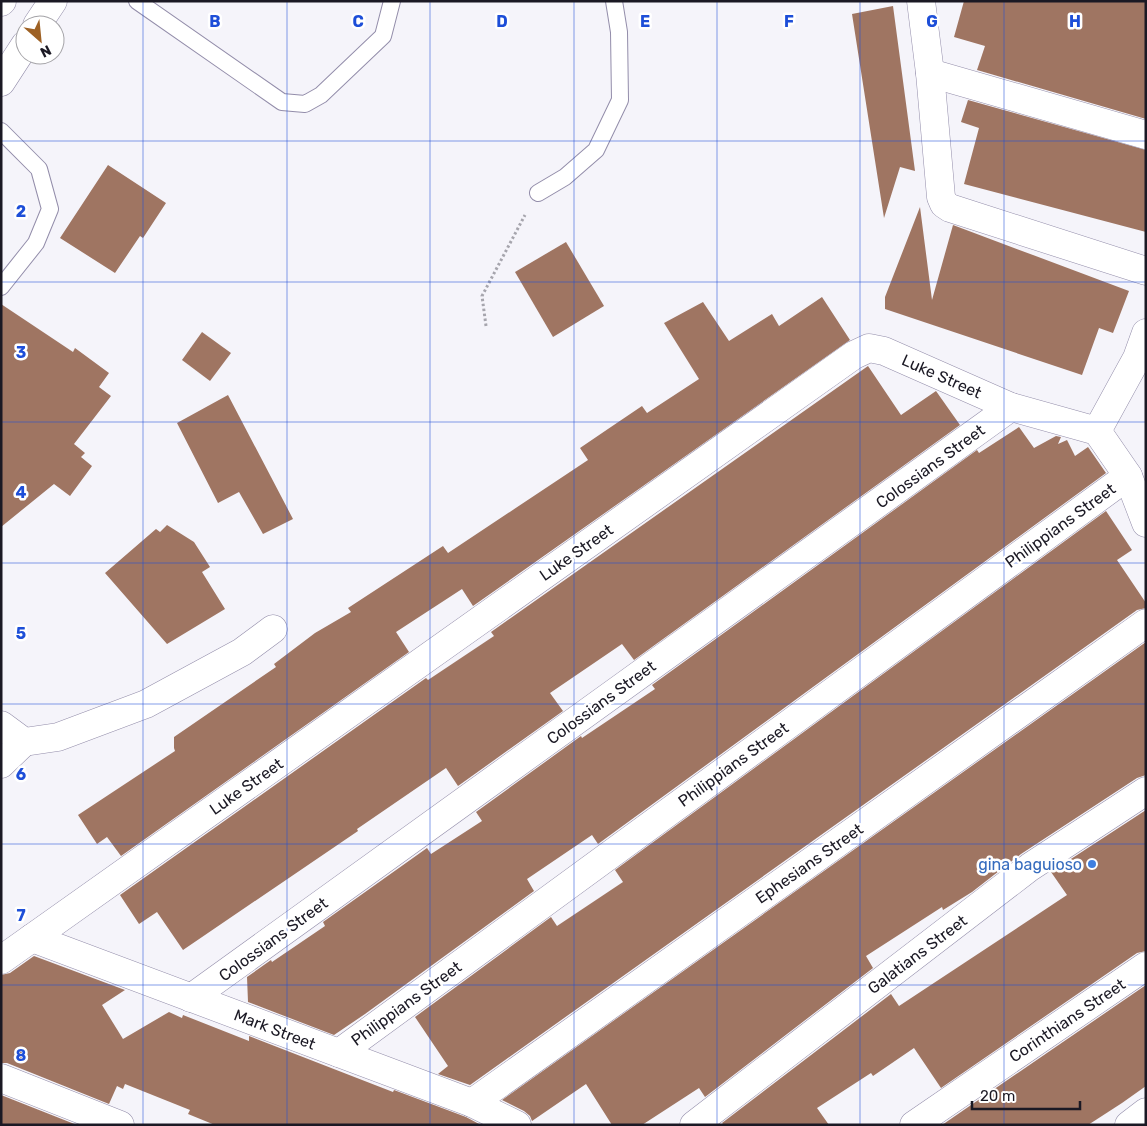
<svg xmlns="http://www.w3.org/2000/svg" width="1147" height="1126" font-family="Rubik,sans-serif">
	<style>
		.building { fill: #9f7562 }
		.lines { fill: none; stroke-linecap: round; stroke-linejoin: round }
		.lane-casing { stroke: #938daa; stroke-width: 18 }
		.street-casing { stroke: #938daa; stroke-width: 29 }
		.secondary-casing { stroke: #938daa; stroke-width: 29 }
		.path { stroke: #a6a5ad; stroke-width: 3; stroke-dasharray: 2.5 2.5; stroke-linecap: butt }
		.lane { stroke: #fff; stroke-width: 16 }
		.street { stroke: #fff; stroke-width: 28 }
		.secondary { stroke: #fff; stroke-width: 28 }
		.grid { fill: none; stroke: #1d4ed8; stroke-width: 1; stroke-opacity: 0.55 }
		.shop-dot { fill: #3f7fe0; stroke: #fff; stroke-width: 2 }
		.labels { text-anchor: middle; stroke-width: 5; stroke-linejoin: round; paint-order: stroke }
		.street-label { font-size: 16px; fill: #1b1924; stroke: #fff }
		.shop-label { font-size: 16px; fill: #366cbe; stroke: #fff; text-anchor: end }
		.grid-label { font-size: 16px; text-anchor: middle; font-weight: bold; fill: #1d4ed8; stroke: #fff; stroke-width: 5; stroke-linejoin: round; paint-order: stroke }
	</style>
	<rect width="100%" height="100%" fill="#f5f4fa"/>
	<g class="building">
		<polygon points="964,1 1146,1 1146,119 977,70 985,46 954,37"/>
		<polygon points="893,6 915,171 900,167 884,218 852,14"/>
		<polygon points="968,100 1146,150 1146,232 964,184 979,128 961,122"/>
		<polygon points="108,165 166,203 143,238 140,236 115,273 60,238"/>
		<polygon points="920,207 932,300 953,225 1129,291 1113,333 1099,328 1082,375 885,309 885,297"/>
		<polygon points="566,242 604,306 553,337 515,272"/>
		<polygon points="822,297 850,340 473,606 462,589 396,632 409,652 121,856 107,837 97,844 78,815 175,751 174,748 174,737 276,667 274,664 315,633 351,612 348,608 443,546 448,553 588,460 580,448 605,431 642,406 647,413 699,379 664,323 703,302 729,341 772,314 779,326"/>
		<polygon points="1,304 73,352 75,348 109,373 99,387 111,396 74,444 85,453 81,457 92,466 70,496 54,484 1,527"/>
		<polygon points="202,332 231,353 210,381 182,360"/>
		<polygon points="868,366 901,415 936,391 960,425 634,660 622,644 550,693 563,711 458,786 446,768 357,829 358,831 183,950 157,912 139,924 120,895 426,678 428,680 494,636 491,632"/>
		<polygon points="228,395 293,519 263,534 239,492 218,503 177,423"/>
		<polygon points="1019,427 1034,448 1056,436 1061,437 1058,444 1067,440 1075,456 1088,447 1106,473 598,844 592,835 527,879 534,891 365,1014 334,1035 248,1002 247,977 271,960 272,962 325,926 323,922 427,848 431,854 482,821 476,812 581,736 582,738 655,689 652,685 977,450 979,453"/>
		<polygon points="1106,511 1132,550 1117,560 1146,603 1146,608 1137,610 470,1085 438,1074 448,1066 415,1017 551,917 557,926 623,882 615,870"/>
		<polygon points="167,525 194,542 210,567 202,572 225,609 167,644 105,573 156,529 160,532"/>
		<polygon points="1146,642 1146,775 1137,778 1021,854 972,892 943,910 942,907 866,956 873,968 705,1097 699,1088 642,1125 612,1125 586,1084 532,1121 530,1116 524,1111 502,1100"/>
		<polygon points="1146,810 1146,951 1137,953 941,1088 914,1048 873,1076 871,1073 817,1108 829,1125 724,1125 722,1123 891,994 899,1006 1067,895 1051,872"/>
		<polygon points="34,956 125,990 102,1005 123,1039 169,1012 182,1018 183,1015 249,1041 249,1036 393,1092 394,1090 466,1117 481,1125 215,1125 188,1114 190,1110 125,1084 123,1089 117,1086 109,1104 7,1063 1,1063 1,975 10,973"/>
		<polygon points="1146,985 1146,1086 1122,1103 1088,1125 942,1125"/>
		<polygon points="1,1095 77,1125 1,1125"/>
	</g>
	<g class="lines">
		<g class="lane-casing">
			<g id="lane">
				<polyline points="137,1 282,102 305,104 321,95 383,36 392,1"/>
				<polyline points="1,131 39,169 50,209 36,243 1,287"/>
				<polyline points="538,193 565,177 596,150 620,100 619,32 614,1"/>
			</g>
		</g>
		<g class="street-casing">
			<g id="street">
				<polyline points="921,1 930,73 941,197 944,204 950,208 1146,271"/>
				<polyline points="930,73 1146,135"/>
				<polyline points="1097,431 1137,358 1146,333"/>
				<polyline points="1,725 24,742 58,737 146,704 242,652 273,629"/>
				<polyline points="1,764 24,742"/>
				<polyline points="32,938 472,1103 517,1125"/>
				<polyline points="1,960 854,355 869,348 884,351 1011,407 1097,431 1128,476 1146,523"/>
				<polyline points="191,998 1011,407"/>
				<polyline points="339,1053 1128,476"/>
				<polyline points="1,1078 120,1125"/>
				<polyline points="472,1103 1146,623"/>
				<polyline points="694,1125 1030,867 1146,791"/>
				<polyline points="914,1125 1146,966"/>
				<polyline points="1129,1125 1146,1112"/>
			</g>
		</g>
		<g class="secondary-casing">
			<g id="secondary">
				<polyline points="1,2 2,1"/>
				<polyline points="37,25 53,1"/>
				<polyline points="1,82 25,45"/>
			</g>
		</g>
		<polyline class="path" points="486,326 482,296 525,215"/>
		<use href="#lane" class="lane"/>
		<use href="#street" class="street"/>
		<use href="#secondary" class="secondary"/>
	</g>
	<path class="grid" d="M143,1V1125M287,1V1125M430,1V1125M574,1V1125M717,1V1125M860,1V1125M1004,1V1125M1,141H1146M1,282H1146M1,422H1146M1,563H1146M1,704H1146M1,844H1146M1,985H1146"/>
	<circle class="shop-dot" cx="1092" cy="864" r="5"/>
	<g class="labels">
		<g class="street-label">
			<text transform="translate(942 376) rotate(24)" y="6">Luke Street</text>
			<text transform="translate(930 466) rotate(-36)" y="6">Colossians Street</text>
			<text transform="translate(1060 525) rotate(-36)" y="6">Philippians Street</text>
			<text transform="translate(576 552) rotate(-35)" y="6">Luke Street</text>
			<text transform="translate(601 702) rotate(-36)" y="6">Colossians Street</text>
			<text transform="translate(733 764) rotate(-36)" y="6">Philippians Street</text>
			<text transform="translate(246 786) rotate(-35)" y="6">Luke Street</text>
			<text transform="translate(809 863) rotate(-35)" y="6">Ephesians Street</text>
			<text transform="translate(273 939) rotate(-36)" y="6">Colossians Street</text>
			<text transform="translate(917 954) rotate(-37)" y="6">Galatians Street</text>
			<text transform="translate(406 1003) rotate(-36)" y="6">Philippians Street</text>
			<text transform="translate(1067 1020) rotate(-34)" y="6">Corinthians Street</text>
			<text transform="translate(275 1029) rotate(21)" y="6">Mark Street</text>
		</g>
		<g class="shop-label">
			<text x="1082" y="870">gina baguioso</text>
		</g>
	</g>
	<g class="grid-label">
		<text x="215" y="27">B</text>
		<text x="358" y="27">C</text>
		<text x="502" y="27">D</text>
		<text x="645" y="27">E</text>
		<text x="789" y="27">F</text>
		<text x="932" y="27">G</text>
		<text x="1075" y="27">H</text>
		<text x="21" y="217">2</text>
		<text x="21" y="358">3</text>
		<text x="21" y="498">4</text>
		<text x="21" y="639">5</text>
		<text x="21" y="780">6</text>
		<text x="21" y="921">7</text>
		<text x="21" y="1061">8</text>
	</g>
	<rect width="1147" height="1126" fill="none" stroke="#1b1924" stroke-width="5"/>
	<g transform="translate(40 40) rotate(153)"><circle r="24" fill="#ffffff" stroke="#a4a3a7"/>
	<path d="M0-4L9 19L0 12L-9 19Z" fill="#9e6124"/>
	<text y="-8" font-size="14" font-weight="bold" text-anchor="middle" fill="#1b1924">N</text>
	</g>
	<path d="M972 1101v8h108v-8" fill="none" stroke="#1b1924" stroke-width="2.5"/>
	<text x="980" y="1101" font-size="15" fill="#1b1924" stroke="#ffffff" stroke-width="4" paint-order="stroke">20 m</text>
</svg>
